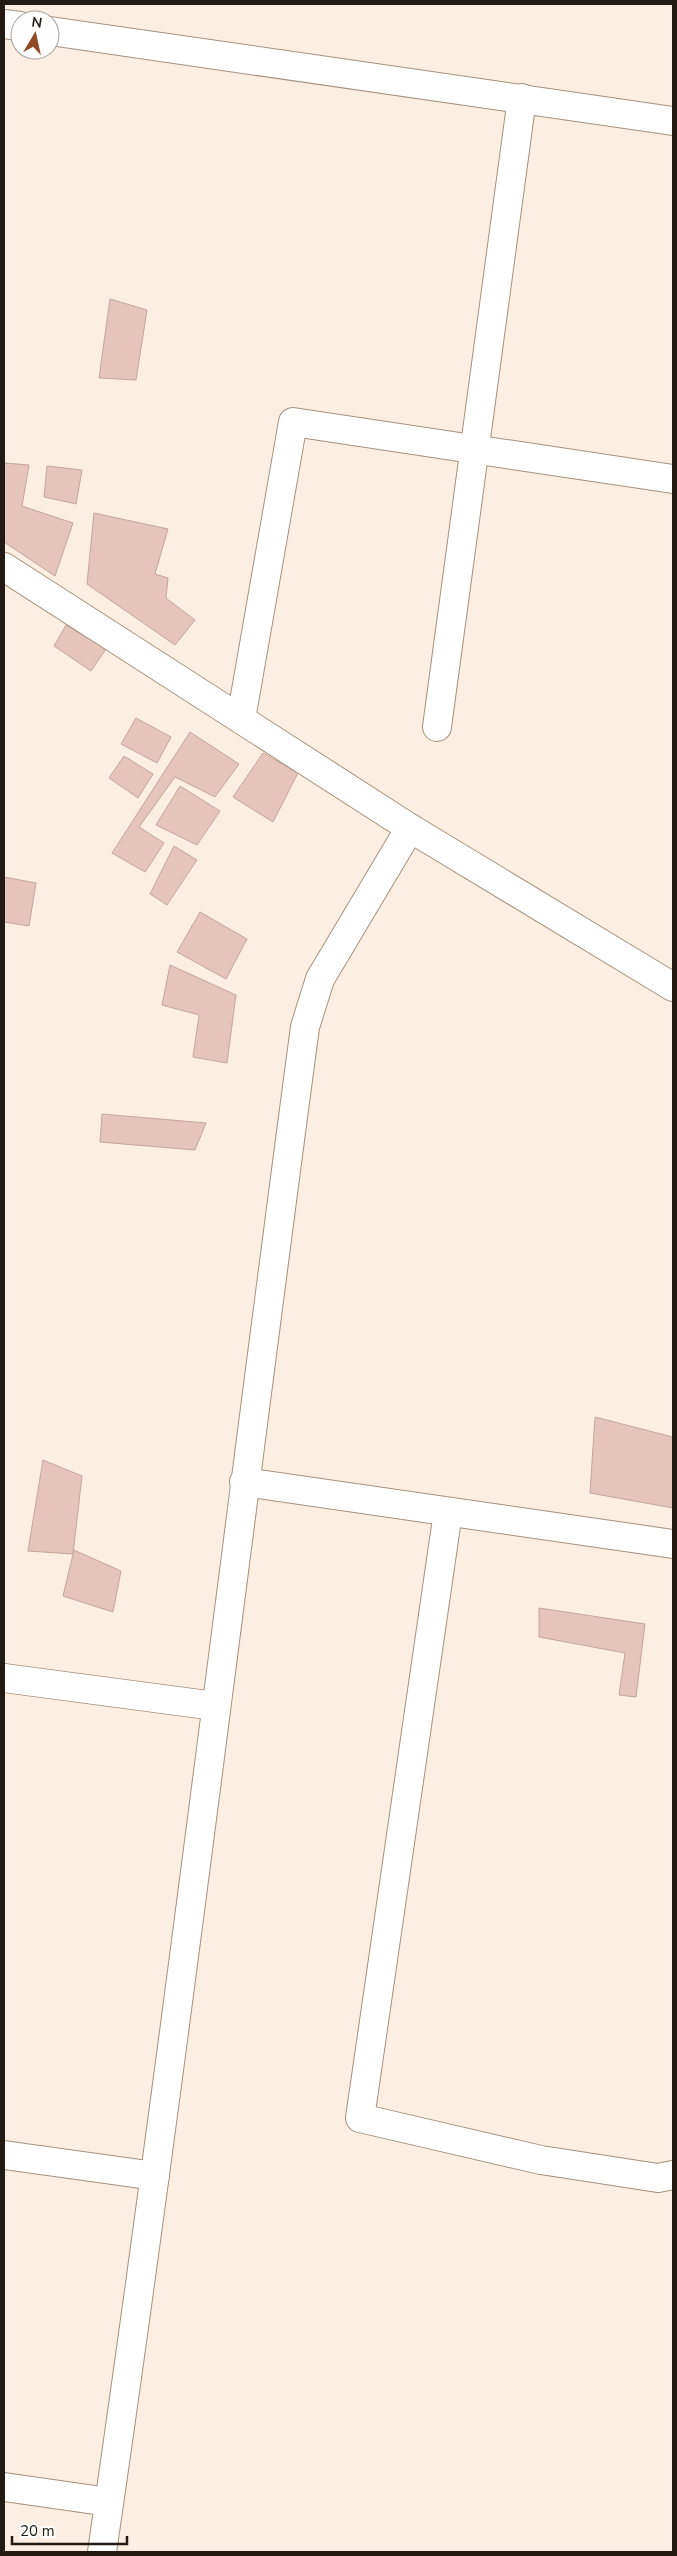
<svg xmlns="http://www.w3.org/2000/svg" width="677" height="2556" font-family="'Nunito Sans',sans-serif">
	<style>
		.building { fill: #e5c5ba; stroke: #c4a69b }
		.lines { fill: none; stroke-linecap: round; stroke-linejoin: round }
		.minor-casing { stroke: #a6917c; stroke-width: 30 }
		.minor { stroke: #fff; stroke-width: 28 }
	</style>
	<rect width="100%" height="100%" fill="#fceee0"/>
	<g class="building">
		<polygon points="110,299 147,310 136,380 99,378"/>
		<polygon points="4,463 29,465 22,506 73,523 55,576 4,542"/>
		<polygon points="47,466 82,470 76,504 44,497"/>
		<polygon points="94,513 168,529 155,574 168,578 166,598 195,620 175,645 87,584"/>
		<polygon points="66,625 106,649 91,671 54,646"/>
		<polygon points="136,718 171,737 157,763 121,744"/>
		<polygon points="190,732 239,764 215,797 175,777 139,827 164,843 145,872 112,853"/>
		<polygon points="263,753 298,773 273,822 233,797"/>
		<polygon points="124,756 153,774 138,798 109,778"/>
		<polygon points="180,786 220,811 197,845 156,825"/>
		<polygon points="174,846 197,860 167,905 150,894"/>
		<polygon points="4,877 36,883 29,926 4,922"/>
		<polygon points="200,912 247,939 226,979 177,952"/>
		<polygon points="170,965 236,995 227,1063 193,1057 199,1015 162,1005"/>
		<polygon points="102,1114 206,1123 195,1150 100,1142"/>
		<polygon points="595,1417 673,1437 673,1508 590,1493"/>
		<polygon points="43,1460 82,1476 73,1554 28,1551"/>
		<polygon points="74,1550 121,1571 113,1612 63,1596"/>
		<polygon points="539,1608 645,1624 636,1697 619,1695 625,1653 539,1637"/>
	</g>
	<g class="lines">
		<g class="minor-casing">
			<g id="minor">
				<polyline points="4,24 20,26"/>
				<polyline points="50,31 673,121"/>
				<polyline points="4,567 410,828 673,987"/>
				<polyline points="241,719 293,422 673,479"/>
				<polyline points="437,727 522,98"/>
				<polyline points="244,1482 673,1544"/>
				<polyline points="448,1512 360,2118 541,2160 658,2178 673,2175"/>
				<polyline points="4,1678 215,1706"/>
				<polyline points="4,2155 155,2176"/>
				<polyline points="4,2487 109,2502"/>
				<path d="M102,2552C176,2045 237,1535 305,1027L320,979L410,828"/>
			</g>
		</g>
		<use href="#minor" class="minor"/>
	</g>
	<rect width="677" height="2556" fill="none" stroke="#231b13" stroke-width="10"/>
	<g transform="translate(35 35) rotate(9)"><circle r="24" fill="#fefefe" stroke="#a6a3a0"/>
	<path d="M0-4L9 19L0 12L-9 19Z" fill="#914927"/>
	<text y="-8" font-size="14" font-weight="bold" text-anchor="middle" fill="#231b13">N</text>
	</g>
	<path d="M12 2536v8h115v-8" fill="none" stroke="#231b13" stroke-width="2.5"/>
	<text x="20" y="2536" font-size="15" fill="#231b13" stroke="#fefefe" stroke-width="4" paint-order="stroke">20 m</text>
</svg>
